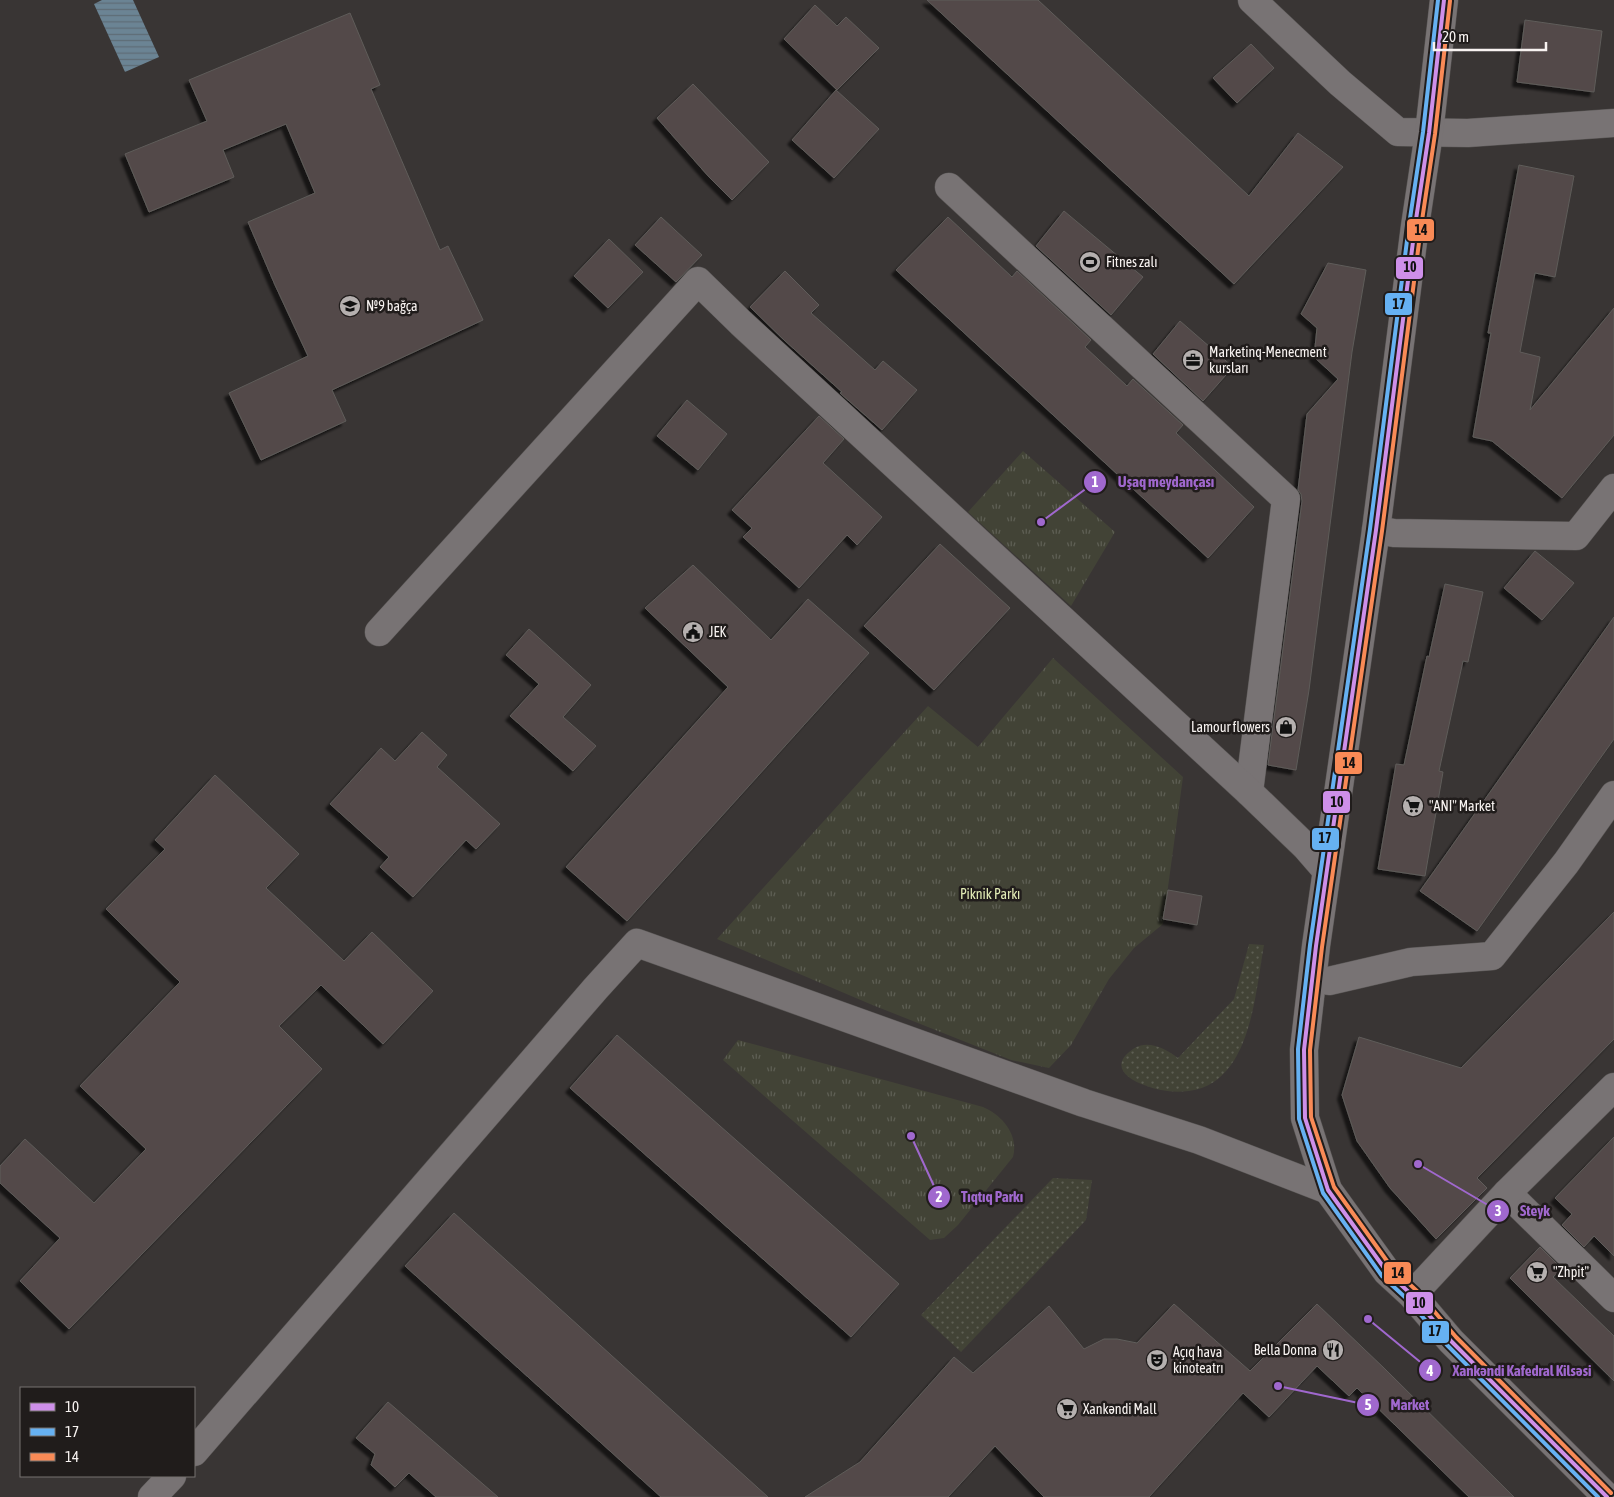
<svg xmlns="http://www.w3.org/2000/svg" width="1614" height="1497" font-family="'Asap Condensed',sans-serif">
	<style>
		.grass { fill: url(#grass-dots) }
		.park { fill: url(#park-tufts) }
		.water { fill: url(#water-rules) }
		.building { fill: #524a48; stroke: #5f5c5a; filter: url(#shadow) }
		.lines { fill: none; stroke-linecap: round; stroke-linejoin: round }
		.minor-casing { stroke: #575453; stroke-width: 29 }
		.minor { stroke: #787374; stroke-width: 28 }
		.bus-1-casing { stroke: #201c1b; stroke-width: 8 }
		.bus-2-casing { stroke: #201c1b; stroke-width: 8 }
		.bus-3-casing { stroke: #201c1b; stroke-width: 8 }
		.bus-1 { stroke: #ce8fe9; stroke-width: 4 }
		.bus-2 { stroke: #66b1f2; stroke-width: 4 }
		.bus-3 { stroke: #f98a56; stroke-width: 4 }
		.labels { text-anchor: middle; stroke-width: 5; stroke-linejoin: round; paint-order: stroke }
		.poi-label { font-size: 14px; fill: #f8f3f1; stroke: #201c1b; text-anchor: start }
		.park-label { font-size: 14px; fill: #e1ebb5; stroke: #201c1b }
		.leader { fill: none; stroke: #a068ce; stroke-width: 2 }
		.callout-dot { fill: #a068ce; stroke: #201c1b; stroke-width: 2 }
		.mark-label { font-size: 15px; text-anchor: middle; font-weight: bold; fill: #fff }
		.callout-label { font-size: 15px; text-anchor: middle; font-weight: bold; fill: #a068ce; stroke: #201c1b; stroke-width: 5; stroke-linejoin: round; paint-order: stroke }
		.line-badge { stroke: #201c1b; stroke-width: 2 }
		.pale-badge-label { font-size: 14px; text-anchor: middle; font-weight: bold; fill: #111 }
	</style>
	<defs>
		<pattern id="grass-dots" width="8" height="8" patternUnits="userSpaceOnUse" patternTransform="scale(1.25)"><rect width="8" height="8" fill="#424336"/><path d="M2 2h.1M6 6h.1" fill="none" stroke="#5e5f54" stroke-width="1.8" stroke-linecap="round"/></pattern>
		<pattern id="park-tufts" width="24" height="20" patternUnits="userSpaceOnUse" patternTransform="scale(1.25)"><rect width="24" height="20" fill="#424336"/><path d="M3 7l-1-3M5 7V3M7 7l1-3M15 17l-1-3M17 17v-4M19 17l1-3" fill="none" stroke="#5e5f54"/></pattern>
		<pattern id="water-rules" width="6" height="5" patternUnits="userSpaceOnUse" patternTransform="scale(1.25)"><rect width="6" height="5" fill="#6b8494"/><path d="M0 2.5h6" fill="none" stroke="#5e6c76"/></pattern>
		<filter id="shadow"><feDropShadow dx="-4.5" dy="4.5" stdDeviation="1" flood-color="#0009"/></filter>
	</defs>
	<rect width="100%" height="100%" fill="#393534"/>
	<g class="grass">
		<path d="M1249,944L1264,945C1255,994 1251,1083 1189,1091C1174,1093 1159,1091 1144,1085C1125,1078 1110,1065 1133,1049C1148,1039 1166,1049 1178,1058L1234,999Z"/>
		<polygon points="1053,1178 1092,1180 1086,1220 961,1352 921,1315"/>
	</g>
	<g class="park">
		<polygon points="1023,451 1115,532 1071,606 968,512"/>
		<polygon points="1053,658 1183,777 1163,924 1134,948 1109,979 1071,1045 1049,1068 1011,1060 870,1004 717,939 928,706 978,747"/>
		<path d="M738,1040L983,1107C1002,1115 1019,1135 1013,1157L958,1225L944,1238L930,1240L723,1060Z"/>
	</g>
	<polygon class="water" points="102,0 133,0 159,57 125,72 94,4"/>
	<g class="building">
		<polygon points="927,0 1038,0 1249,196 1298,133 1343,167 1234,284"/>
		<polygon points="815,5 837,26 846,17 879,48 837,90 784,39"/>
		<polygon points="350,13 380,85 371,89 440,250 448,246 483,320 332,390 346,421 261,460 229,393 308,356 275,285 248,222 315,193 286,124 223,150 234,177 149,212 125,154 207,121 189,80"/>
		<polygon points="1525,20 1602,31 1594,92 1517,82"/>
		<polygon points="1251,44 1274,68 1237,103 1213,78"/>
		<polygon points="693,84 769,162 732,200 709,177 657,118"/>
		<polygon points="836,90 879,129 834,178 792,140"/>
		<polygon points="1519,165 1574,176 1555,277 1535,273 1520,352 1540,357 1530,410 1614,308 1614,435 1562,498 1492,441 1473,437 1491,333 1488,333"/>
		<polygon points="1064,211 1143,277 1111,315 1036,246"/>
		<polygon points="661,217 702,255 676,282 635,245"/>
		<polygon points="948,217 1012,277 1017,271 1091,340 1085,347 1127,386 1133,379 1183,425 1176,433 1254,507 1208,558 896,270"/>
		<polygon points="609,239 643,272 608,308 574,276"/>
		<polygon points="1328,263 1366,270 1352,352 1309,690 1296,770 1268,765 1302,501 1301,494 1298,490 1307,414 1338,379 1314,357 1317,328 1301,314"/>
		<polygon points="785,271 819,305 811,313 875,370 883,361 917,390 882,430 840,393 842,392 784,340 750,307"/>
		<polygon points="1180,321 1233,367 1203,401 1153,354"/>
		<polygon points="687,400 727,434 698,470 657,436"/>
		<polygon points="819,416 844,439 823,463 882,517 857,545 847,535 799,588 743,537 752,528 732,510"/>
		<polygon points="940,544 1010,608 934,690 864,626"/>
		<polygon points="1535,551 1574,583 1542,620 1504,588"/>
		<polygon points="693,565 771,640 808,599 869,653 627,921 566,867 728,687 645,608"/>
		<polygon points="1445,584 1483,592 1468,662 1463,661 1439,771 1443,772 1425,876 1378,869 1396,764 1404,765 1427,656 1429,657"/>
		<polygon points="1614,617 1614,739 1477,931 1420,891"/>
		<polygon points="529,629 591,685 563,717 596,746 573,771 510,716 539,684 506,655"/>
		<polygon points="422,732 447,755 437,767 500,824 476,849 466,840 413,897 380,867 389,857 330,804 381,748 395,761"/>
		<polygon points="215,775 299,854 266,888 344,961 372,932 433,991 383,1044 321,985 279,1026 322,1069 69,1329 20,1281 60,1238 0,1183 0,1166 25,1139 94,1203 146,1149 80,1086 180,982 106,909 165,849 155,840"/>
		<polygon points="1168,890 1202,896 1197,925 1163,919"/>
		<polygon points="1614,912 1614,1039 1477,1178 1487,1188 1436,1239 1390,1188 1357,1141 1342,1095 1359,1037 1461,1068"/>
		<polygon points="617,1035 899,1284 851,1337 570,1088"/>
		<polygon points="1614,1137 1614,1256 1594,1236 1584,1247 1562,1225 1572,1214 1555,1198"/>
		<polygon points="454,1213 768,1497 661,1497 405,1266"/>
		<polygon points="1540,1247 1562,1269 1553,1277 1614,1336 1614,1381 1510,1278"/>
		<polygon points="1174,1304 1250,1371 1317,1304 1385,1369 1514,1497 1469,1497 1357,1388 1349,1396 1317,1366 1269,1417 1243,1393 1149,1497 1044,1497 995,1446 948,1497 805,1497 860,1462 954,1357 973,1373 1049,1306 1084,1349 1104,1339 1117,1339 1137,1343"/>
		<polygon points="388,1402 498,1497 436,1497 409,1473 395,1487 371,1465 375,1454 356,1438"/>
	</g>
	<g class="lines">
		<g class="minor-casing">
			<g id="minor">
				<polyline points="1252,0 1340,83 1398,132 1468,133 1614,123"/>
				<polyline points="1444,0 1429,133 1415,226 1376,530 1316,946 1304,1050 1305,1118 1328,1190 1387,1272 1412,1295 1451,1341 1607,1497"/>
				<polyline points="949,187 1286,499 1249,792"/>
				<polyline points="1376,530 1394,533 1576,536 1614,488"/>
				<polyline points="379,632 698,281 741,323 1249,792 1306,847 1326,870"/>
				<polyline points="1329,981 1411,962 1492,956 1566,863 1614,795"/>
				<polyline points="1507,1193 1614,1298"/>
				<polyline points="1412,1295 1507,1193 1614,1087"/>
				<polyline points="194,1452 596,988 637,943 1084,1103 1199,1140 1328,1190"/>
				<polyline points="152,1497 172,1476"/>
			</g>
		</g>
		<use href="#minor" class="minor"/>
		<g class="bus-1-casing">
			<polyline id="bus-1" points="1444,0 1429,133 1415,226 1376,530 1316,946 1304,1050 1305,1118 1328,1190 1387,1272 1412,1295 1451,1341 1607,1497"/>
		</g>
		<g class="bus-2-casing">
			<polyline id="bus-2" points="1438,0 1423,132 1409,225 1370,529 1310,945 1298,1049 1299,1119 1323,1193 1382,1276 1407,1299 1447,1345 1598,1497"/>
		</g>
		<g class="bus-3-casing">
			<polyline id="bus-3" points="1450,1 1435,134 1421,227 1382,531 1322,947 1310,1050 1311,1117 1334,1187 1392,1268 1417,1291 1456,1337 1611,1493"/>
		</g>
		<use href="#bus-1" class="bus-1"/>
		<use href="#bus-2" class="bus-2"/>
		<use href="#bus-3" class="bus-3"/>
	</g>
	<defs>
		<g id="stadium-disc" transform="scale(1.125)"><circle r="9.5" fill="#b5b0af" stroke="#201c1b"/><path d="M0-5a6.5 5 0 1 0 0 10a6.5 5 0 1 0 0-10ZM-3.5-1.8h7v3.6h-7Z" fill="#111"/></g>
		<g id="school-disc" transform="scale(1.125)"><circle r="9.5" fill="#b5b0af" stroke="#201c1b"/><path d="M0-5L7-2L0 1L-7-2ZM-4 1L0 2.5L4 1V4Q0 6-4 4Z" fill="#111"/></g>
		<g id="office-disc" transform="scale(1.125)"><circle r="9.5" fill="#b5b0af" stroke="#201c1b"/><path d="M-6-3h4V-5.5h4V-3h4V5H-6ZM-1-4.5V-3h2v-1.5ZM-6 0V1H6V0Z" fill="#111"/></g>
		<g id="civic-disc" transform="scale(1.125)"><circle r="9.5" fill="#b5b0af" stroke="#201c1b"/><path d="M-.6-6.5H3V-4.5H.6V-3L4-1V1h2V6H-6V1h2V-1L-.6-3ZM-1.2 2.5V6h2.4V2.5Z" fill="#111"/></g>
		<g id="shop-disc" transform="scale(1.125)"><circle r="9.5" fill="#b5b0af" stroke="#201c1b"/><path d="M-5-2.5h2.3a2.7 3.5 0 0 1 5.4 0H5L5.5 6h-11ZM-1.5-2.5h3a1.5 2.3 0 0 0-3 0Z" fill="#111"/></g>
		<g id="supermarket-disc" transform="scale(1.125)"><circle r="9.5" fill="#b5b0af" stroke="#201c1b"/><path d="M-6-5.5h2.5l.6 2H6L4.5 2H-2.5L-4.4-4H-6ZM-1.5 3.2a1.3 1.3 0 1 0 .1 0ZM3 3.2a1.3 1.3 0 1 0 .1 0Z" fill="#111"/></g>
		<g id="restaurant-disc" transform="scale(1.125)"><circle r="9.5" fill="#b5b0af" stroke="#201c1b"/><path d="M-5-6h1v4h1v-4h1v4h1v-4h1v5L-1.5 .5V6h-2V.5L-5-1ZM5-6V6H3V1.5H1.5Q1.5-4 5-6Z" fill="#111"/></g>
		<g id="theatre-disc" transform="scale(1.125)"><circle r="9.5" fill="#b5b0af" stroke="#201c1b"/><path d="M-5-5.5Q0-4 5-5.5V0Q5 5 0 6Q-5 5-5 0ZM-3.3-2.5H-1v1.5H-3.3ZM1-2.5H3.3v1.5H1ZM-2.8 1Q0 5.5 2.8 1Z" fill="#111"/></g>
	</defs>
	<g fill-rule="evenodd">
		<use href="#stadium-disc" x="1090" y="262"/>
		<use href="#school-disc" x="350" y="306"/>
		<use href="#office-disc" x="1193" y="360"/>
		<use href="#civic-disc" x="693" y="632"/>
		<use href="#shop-disc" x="1286" y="727"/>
		<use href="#supermarket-disc" x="1413" y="806"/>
		<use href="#supermarket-disc" x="1537" y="1272"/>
		<use href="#restaurant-disc" x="1333" y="1350"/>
		<use href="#theatre-disc" x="1157" y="1360"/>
		<use href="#supermarket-disc" x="1067" y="1409"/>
	</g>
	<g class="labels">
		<g class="poi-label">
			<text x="1106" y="267">Fitnes zalı</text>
			<text x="366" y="311">№9 bağça</text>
			<text x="1209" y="357">Marketinq-Menecment<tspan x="1209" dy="16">kursları</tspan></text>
			<text x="709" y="637">JEK</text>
			<text x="1270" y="732" text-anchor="end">Lamour flowers</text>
			<text x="1429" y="811">"ANI" Market</text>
			<text x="1553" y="1277">"Zhpit"</text>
			<text x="1317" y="1355" text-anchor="end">Bella Donna</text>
			<text x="1173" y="1357">Açıq hava<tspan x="1173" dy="16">kinoteatrı</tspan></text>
			<text x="1083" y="1414">Xankəndi Mall</text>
		</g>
		<g class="park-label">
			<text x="990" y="899">Piknik Parkı</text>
		</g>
	</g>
	<path class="leader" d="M1041 522L1095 482M911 1136L939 1197M1418 1164L1498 1211M1368 1319L1430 1370M1278 1386L1368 1405"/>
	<g class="callout-dot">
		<circle cx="1041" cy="522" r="5"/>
		<circle cx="911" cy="1136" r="5"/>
		<circle cx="1418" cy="1164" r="5"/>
		<circle cx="1368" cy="1319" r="5"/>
		<circle cx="1278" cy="1386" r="5"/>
		<circle cx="1095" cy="482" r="12"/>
		<circle cx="939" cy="1197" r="12"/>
		<circle cx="1498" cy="1211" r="12"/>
		<circle cx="1430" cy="1370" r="12"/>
		<circle cx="1368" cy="1405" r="12"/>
	</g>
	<g class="mark-label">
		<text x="1095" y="487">1</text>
		<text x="939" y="1202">2</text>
		<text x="1498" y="1216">3</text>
		<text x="1430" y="1376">4</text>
		<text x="1368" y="1410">5</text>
	</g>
	<g class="callout-label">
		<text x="1166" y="487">Uşaq meydançası</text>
		<text x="992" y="1202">Tıqtıq Parkı</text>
		<text x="1535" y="1216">Steyk</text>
		<text x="1522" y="1376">Xankəndi Kafedral Kilsəsi</text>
		<text x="1410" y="1410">Market</text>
	</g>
	<g class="line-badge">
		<rect x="1406" y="218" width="29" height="24" rx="5" fill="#f98a56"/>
		<rect x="1395" y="256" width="29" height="24" rx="5" fill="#ce8fe9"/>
		<rect x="1384" y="292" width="29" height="24" rx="5" fill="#66b1f2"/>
		<rect x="1334" y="751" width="29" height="24" rx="5" fill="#f98a56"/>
		<rect x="1322" y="790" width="29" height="24" rx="5" fill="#ce8fe9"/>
		<rect x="1311" y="827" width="29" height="24" rx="5" fill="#66b1f2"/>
		<rect x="1383" y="1261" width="29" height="24" rx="5" fill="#f98a56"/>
		<rect x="1405" y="1291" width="29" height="24" rx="5" fill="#ce8fe9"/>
		<rect x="1421" y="1320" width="29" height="24" rx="5" fill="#66b1f2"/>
	</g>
	<g class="pale-badge-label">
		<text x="1421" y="235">14</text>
		<text x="1410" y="272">10</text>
		<text x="1399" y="309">17</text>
		<text x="1349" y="768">14</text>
		<text x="1337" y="807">10</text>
		<text x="1325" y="843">17</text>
		<text x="1398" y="1278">14</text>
		<text x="1419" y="1308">10</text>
		<text x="1435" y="1336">17</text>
	</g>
	<rect x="20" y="1387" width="175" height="90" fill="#201c1b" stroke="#767271"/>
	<rect x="30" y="1403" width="25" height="8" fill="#ce8fe9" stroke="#767271"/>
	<text x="65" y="1412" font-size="15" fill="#f8f3f1">10</text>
	<rect x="30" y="1428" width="25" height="8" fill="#66b1f2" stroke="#767271"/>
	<text x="65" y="1437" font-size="15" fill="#f8f3f1">17</text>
	<rect x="30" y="1453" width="25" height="8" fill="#f98a56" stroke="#767271"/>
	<text x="65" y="1462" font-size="15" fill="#f8f3f1">14</text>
	<path d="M1434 42v8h112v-8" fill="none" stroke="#f8f3f1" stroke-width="2.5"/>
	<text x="1442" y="42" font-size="15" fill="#f8f3f1" stroke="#201c1b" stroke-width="4" paint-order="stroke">20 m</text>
</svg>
